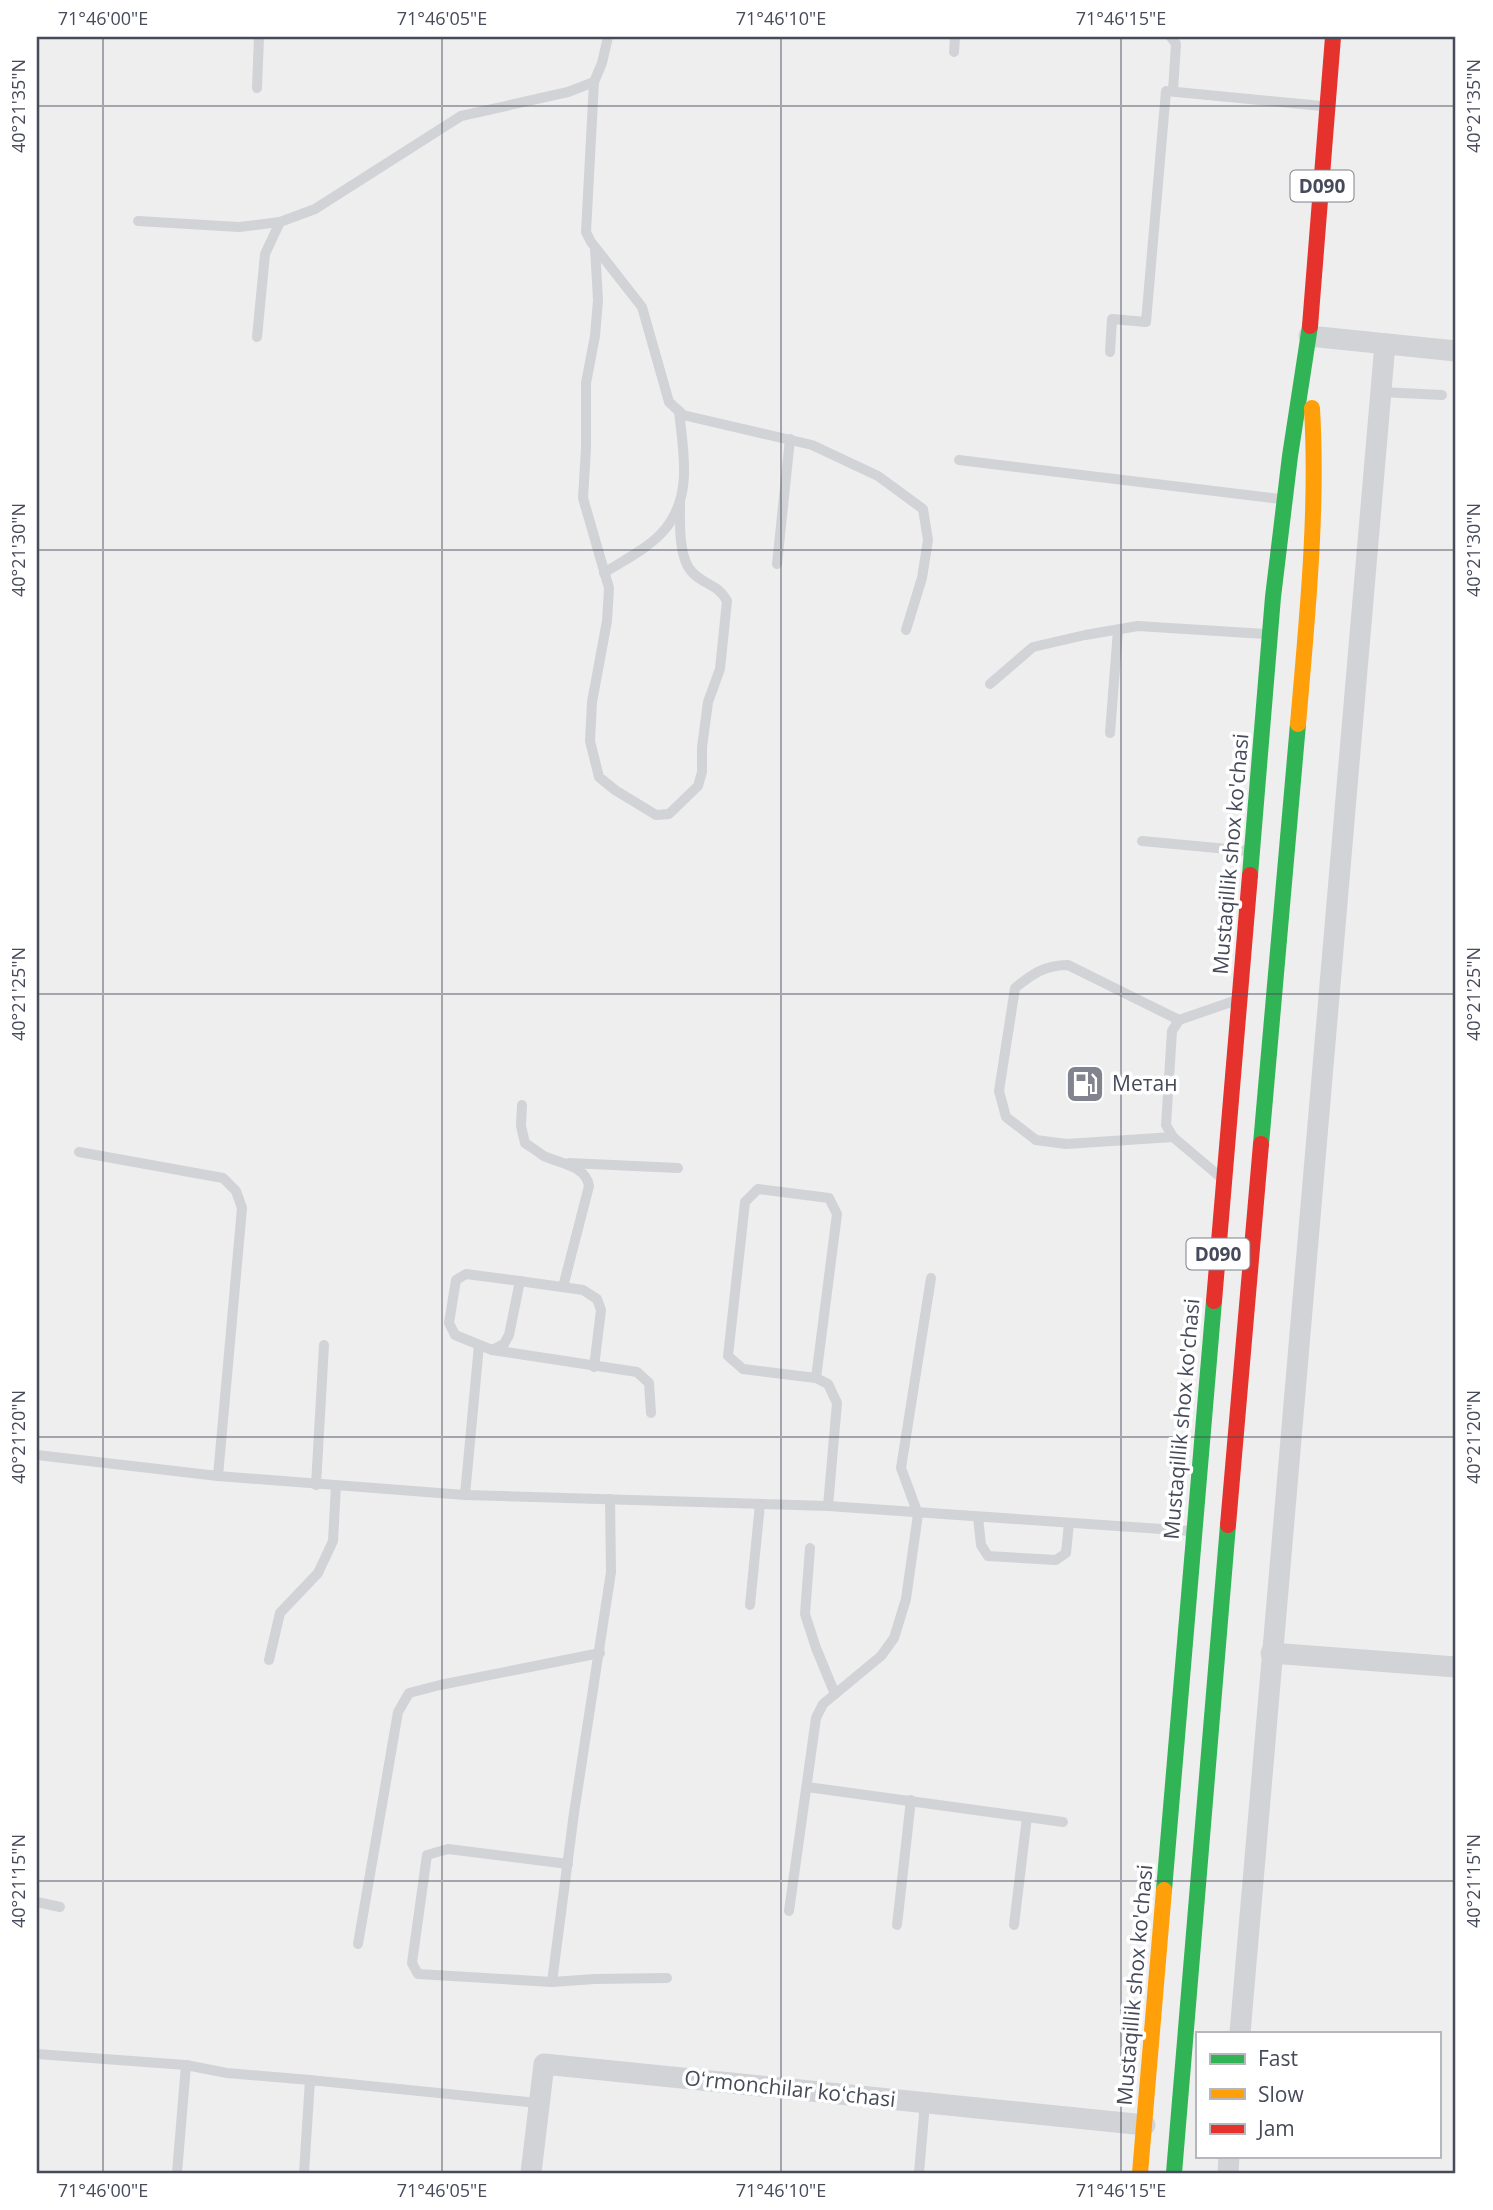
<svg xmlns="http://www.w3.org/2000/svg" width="1493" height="2210" font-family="'Open Sans',sans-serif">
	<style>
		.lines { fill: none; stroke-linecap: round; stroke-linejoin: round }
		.lane { stroke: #d2d3d6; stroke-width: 10 }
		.street { stroke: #d2d3d6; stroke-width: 21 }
		.fast { stroke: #30b455; stroke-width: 16 }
		.slow { stroke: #ff9f0a; stroke-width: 16 }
		.jam { stroke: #e5322d; stroke-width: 16 }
		.ticks { fill: none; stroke: #464a5a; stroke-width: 2; stroke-opacity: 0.45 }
		.labels { text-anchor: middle; stroke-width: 7; stroke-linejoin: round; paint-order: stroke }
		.shield { fill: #fff; stroke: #7e808c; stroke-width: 2 }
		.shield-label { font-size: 19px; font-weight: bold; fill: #464a5a }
		.street-label { font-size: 21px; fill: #464a5a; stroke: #fff }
		.poi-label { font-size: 21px; fill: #464a5a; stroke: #fff; text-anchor: start }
		.neatline { fill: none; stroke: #464a5a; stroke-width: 2.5 }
		.ticks-label { font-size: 18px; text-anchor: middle; fill: #464a5a }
	</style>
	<rect width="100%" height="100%" fill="#efeeee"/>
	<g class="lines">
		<g class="lane">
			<polyline points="1171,37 1176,44 1173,91"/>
			<polyline points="954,52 955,37"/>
			<polyline points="594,82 586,232 591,242 642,307 669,402 683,415 812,445 878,476 923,509 928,540 922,578 906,630"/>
			<polyline points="257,88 259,37"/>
			<polyline points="138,221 239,227 280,222 315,209 461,116 568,92 594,82 602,63 608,37"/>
			<path d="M595,248L598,300L595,336L586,383V449L583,498L609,588L607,621L592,702L590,741L599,777L615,790L656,815L669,814L698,786L702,772V747L708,702L720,669L727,601C717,583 704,585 693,573C678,559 680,522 680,503"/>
			<polyline points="257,337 265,254 280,222"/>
			<polyline points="1110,352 1112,319 1146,322 1166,91 1322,106"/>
			<polyline points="1381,392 1442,395"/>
			<polyline points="959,460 1280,499"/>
			<polyline points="777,564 790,439"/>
			<path d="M604,573C624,560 651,547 666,528C693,494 683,450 679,411"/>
			<polyline points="990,684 1033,647 1085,635 1138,626 1265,634"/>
			<polyline points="1110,733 1118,630"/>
			<polyline points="1142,841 1249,851"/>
			<path d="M522,1105L521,1126L525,1143C531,1147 538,1152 544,1156C561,1164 586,1166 589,1186L563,1287"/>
			<path d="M1173,1137L1066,1144L1036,1140L1006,1117L999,1091L1015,988C1032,974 1045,965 1068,965L1179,1020"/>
			<polyline points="79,1152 223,1178 236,1191 242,1208 218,1476"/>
			<polyline points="569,1163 678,1168"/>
			<polyline points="1219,1176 1173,1137 1166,1125 1172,1031 1179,1020 1234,1001"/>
			<polyline points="492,1350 504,1344 509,1335 520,1281"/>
			<polyline points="594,1367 601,1310 597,1299 583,1290 512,1280 466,1274 456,1280 449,1323 455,1335 492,1350 637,1372 649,1383 651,1413"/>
			<polyline points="816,1378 837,1214 829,1198 758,1189 745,1202 728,1356 743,1369 816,1378 828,1384 837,1403 828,1506"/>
			<polyline points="37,1455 218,1476 465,1495 828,1506 1190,1531"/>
			<polyline points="316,1485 324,1345"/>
			<polyline points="465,1495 479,1345"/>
			<polyline points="978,1517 981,1545 988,1556 1056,1560 1066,1553 1069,1523"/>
			<polyline points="810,1548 805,1614 816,1648 835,1694"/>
			<polyline points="750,1605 760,1504"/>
			<polyline points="269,1660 280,1613 318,1573 333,1541 336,1486"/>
			<polyline points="807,1787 1063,1822"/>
			<polyline points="568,1864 448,1849 427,1855 412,1963 418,1974 552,1982 595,1979 667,1978"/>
			<polyline points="37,1902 60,1907"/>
			<polyline points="789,1911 816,1718 823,1704 881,1656 894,1638 906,1599 918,1514 901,1468 931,1278"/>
			<polyline points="897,1925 911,1800"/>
			<polyline points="1014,1925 1027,1817"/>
			<polyline points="358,1944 398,1712 409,1693 440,1685 600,1653"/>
			<polyline points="552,1982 574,1813 611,1572 610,1499"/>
			<polyline points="37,2054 186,2065 227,2073 310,2080"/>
			<polyline points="177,2173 186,2065"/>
			<polyline points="304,2173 310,2080 538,2103"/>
			<polyline points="919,2173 925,2103"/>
		</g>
		<g class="street">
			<polyline points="1309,336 1456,351"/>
			<polyline points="1271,1653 1456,1667"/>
			<polyline points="1240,2033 1385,344"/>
			<polyline points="531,2173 544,2064 1145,2125"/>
			<polyline points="1228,2173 1229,2156"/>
		</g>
		<g class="fast">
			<polyline points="1250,875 1273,597 1290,456 1310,326"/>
			<polyline points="1261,1144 1298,724"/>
			<polyline points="1164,1890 1214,1301"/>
			<polyline points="1174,2173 1228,1525"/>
		</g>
		<g class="slow">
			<path d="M1298,724C1307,619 1318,513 1312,408"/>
			<polyline points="1140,2173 1164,1890"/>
		</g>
		<g class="jam">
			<polyline points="1310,326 1333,37"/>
			<polyline points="1214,1301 1250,875"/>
			<polyline points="1228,1525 1261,1144"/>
		</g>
	</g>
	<path class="ticks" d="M103,37V2173M442,37V2173M781,37V2173M1121,37V2173M37,106H1456M37,550H1456M37,994H1456M37,1437H1456M37,1881H1456"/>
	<defs>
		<g id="fuel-square" transform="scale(2.0125)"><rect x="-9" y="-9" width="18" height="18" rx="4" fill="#81838e" stroke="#fff"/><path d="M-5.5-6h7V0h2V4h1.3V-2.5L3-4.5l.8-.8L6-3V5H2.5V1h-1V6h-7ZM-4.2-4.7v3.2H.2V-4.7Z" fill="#fff"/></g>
	</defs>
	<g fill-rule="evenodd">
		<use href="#fuel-square" x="1085" y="1084"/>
	</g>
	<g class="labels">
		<g class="shield">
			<rect x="1290.5" y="170.5" width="63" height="31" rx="5"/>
			<rect x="1186.5" y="1238.5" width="63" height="31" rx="5"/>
		</g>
		<g class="shield-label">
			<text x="1322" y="193">D090</text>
			<text x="1218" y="1261">D090</text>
		</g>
		<g class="street-label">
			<text transform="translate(1231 854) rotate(-85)" y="7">Mustaqillik shox ko'chasi</text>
			<text transform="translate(1182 1419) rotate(-85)" y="7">Mustaqillik shox ko'chasi</text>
			<text transform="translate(1135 1985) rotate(-85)" y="7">Mustaqillik shox ko'chasi</text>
			<text transform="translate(790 2089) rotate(6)" y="7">Oʻrmonchilar koʻchasi</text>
		</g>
		<g class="poi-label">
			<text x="1112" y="1091">Метан</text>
		</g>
	</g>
	<rect width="1493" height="2210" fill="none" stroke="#ffffff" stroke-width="77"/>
	<rect x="1196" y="2032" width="245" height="126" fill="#ffffff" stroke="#b5b7bd" stroke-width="2"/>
	<rect x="1210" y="2054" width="35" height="10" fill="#30b455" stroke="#b5b7bd" stroke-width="2"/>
	<text x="1258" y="2066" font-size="21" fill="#464a5a">Fast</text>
	<rect x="1210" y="2089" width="35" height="10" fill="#ff9f0a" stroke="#b5b7bd" stroke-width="2"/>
	<text x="1258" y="2102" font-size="21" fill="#464a5a">Slow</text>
	<rect x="1210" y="2124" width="35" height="10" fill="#e5322d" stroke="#b5b7bd" stroke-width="2"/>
	<text x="1258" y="2136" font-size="21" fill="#464a5a">Jam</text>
	<rect x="38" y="38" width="1416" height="2134" class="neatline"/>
	<g class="ticks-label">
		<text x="103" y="25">71°46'00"E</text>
		<text x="442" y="25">71°46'05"E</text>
		<text x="781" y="25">71°46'10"E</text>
		<text x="1121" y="25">71°46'15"E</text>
		<text transform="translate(19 106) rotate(-90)" y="6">40°21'35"N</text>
		<text transform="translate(1474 106) rotate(-90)" y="6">40°21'35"N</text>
		<text transform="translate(19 550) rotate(-90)" y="6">40°21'30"N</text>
		<text transform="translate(1474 550) rotate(-90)" y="6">40°21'30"N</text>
		<text transform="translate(19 994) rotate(-90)" y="6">40°21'25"N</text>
		<text transform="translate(1474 994) rotate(-90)" y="6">40°21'25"N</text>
		<text transform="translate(19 1437) rotate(-90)" y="6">40°21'20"N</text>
		<text transform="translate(1474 1437) rotate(-90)" y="6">40°21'20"N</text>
		<text transform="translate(19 1881) rotate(-90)" y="6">40°21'15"N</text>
		<text transform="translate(1474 1881) rotate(-90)" y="6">40°21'15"N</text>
		<text x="103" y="2197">71°46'00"E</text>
		<text x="442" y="2197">71°46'05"E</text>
		<text x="781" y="2197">71°46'10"E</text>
		<text x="1121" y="2197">71°46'15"E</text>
	</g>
</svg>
